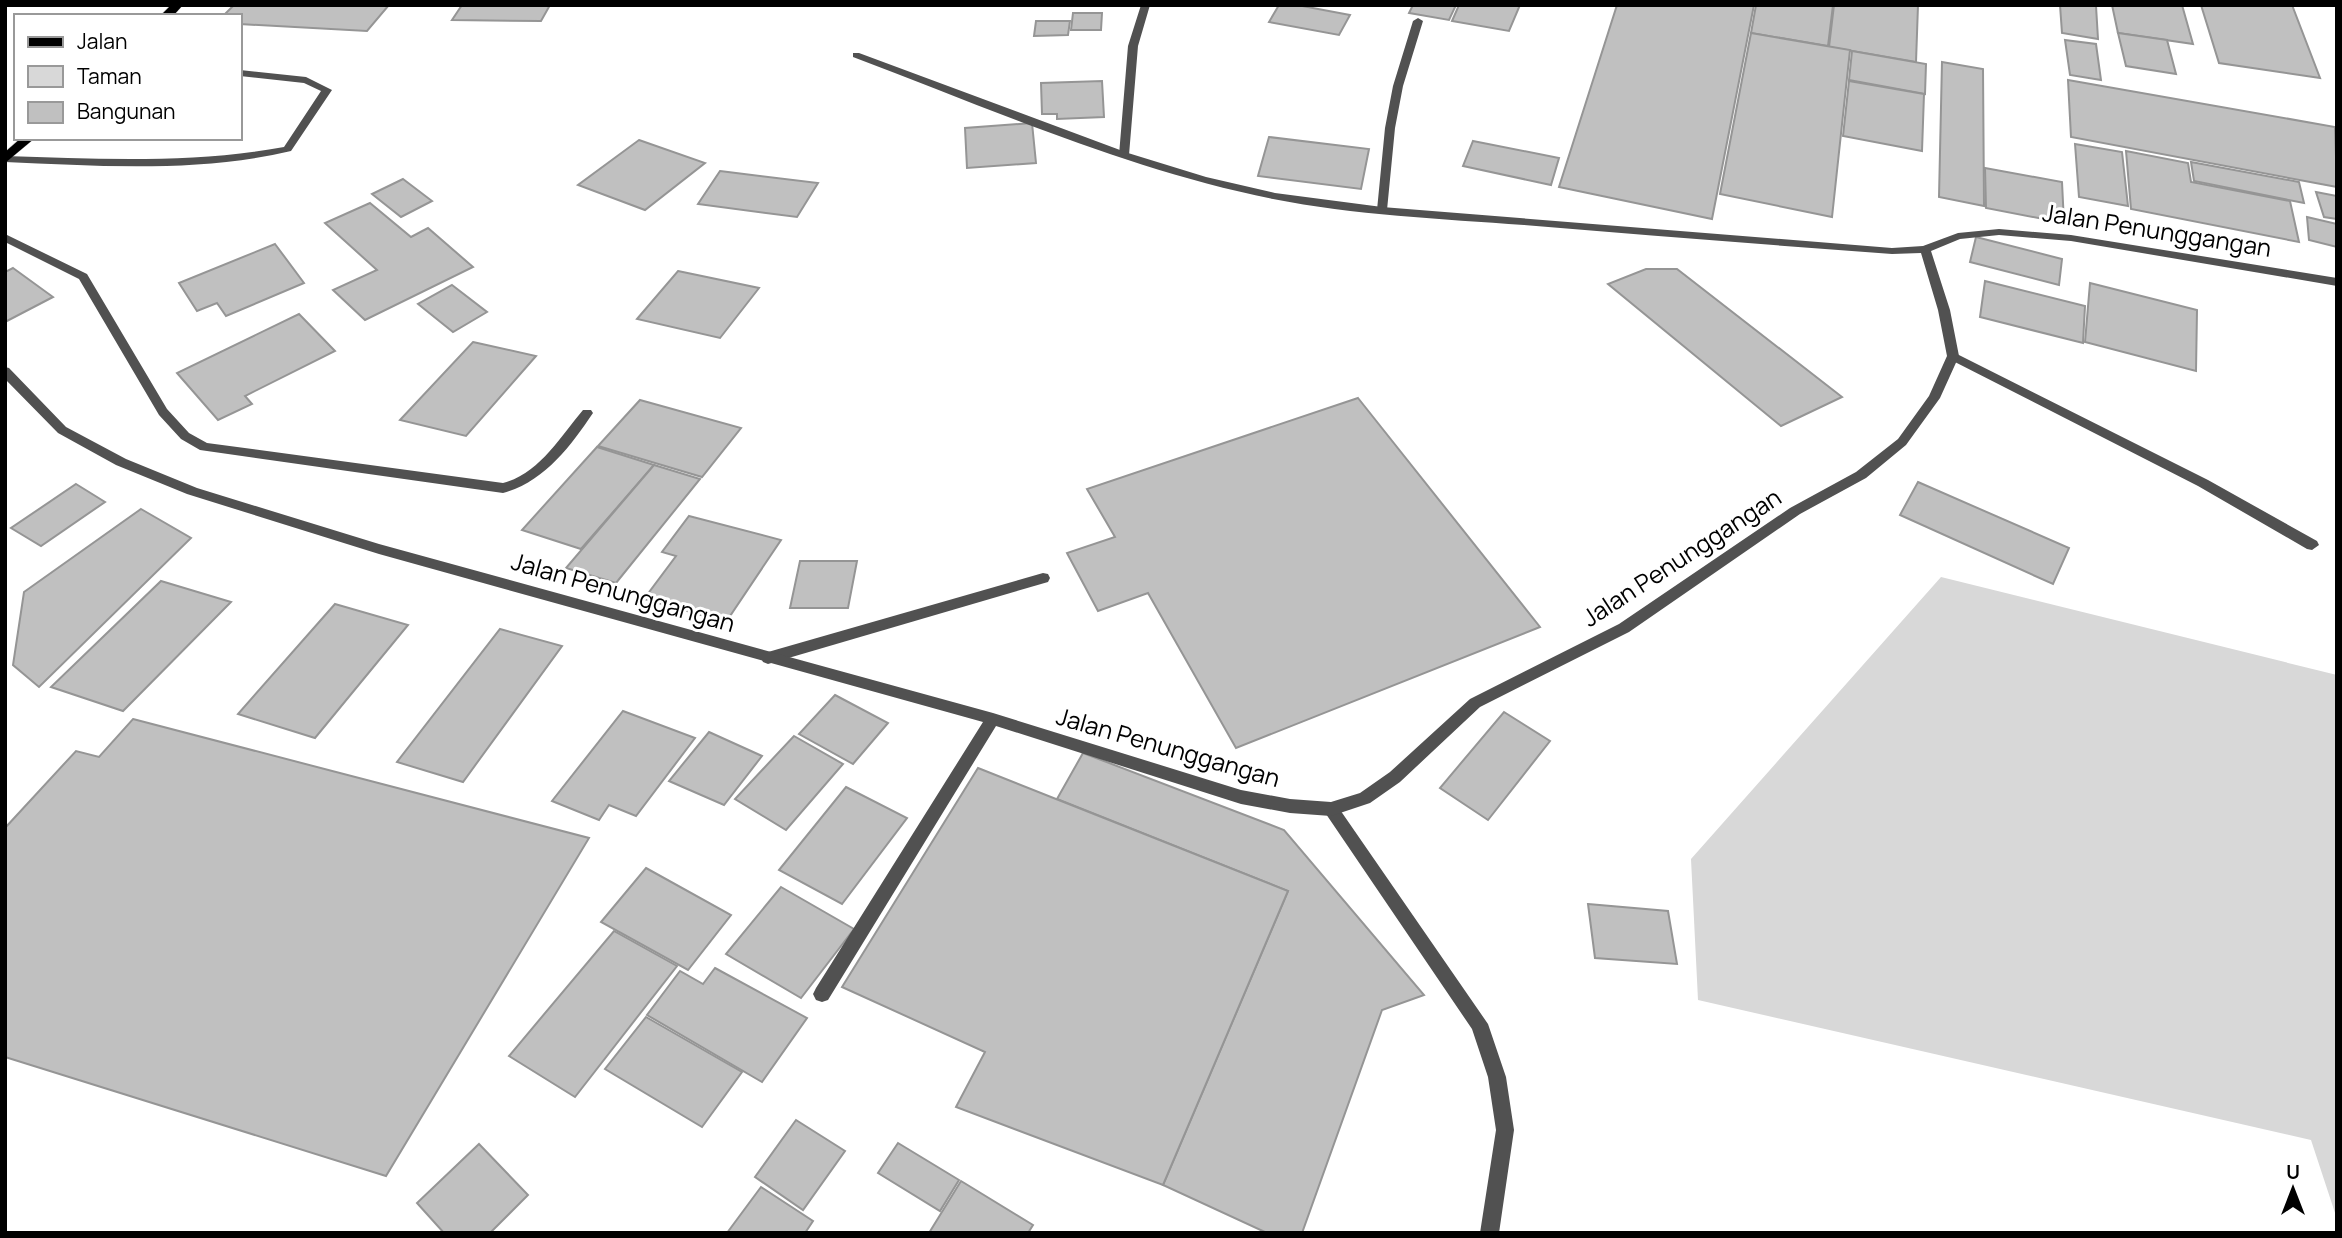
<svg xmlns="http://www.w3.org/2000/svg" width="2342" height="1238" font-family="Manrope,sans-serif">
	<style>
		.green { fill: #d8d8d8 }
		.building { fill: #c0c0c0; stroke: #959595; stroke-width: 2 }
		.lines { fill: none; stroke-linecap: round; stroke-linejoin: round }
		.primary-casing { stroke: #dbdbdb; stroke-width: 1 }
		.service { fill: #515151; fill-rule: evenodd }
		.minor { fill: #515151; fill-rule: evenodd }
		.primary { fill: #000; fill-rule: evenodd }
		.labels { text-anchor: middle; stroke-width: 6; stroke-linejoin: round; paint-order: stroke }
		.street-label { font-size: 24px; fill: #000; stroke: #fff }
	</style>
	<rect width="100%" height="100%" fill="#fff"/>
	<polygon class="green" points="1941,577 2337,675 2337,1219 2311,1140 1698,1000 1691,859"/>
	<g class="building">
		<polygon points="234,5 389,5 367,31 240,24 240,16 223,16"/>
		<polygon points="462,5 550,5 541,21 452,20"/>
		<polygon points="1279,5 1297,5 1350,15 1339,35 1269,22"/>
		<polygon points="1413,5 1456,5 1449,20 1409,13"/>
		<polygon points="1459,5 1520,5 1509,31 1452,21"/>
		<polygon points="1617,5 1754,5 1712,219 1559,187"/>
		<polygon points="1756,5 1833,5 1828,46 1751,33"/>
		<polygon points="1834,5 1918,5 1916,62 1829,47"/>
		<polygon points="2060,5 2096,6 2098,39 2062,33"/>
		<polygon points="2112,5 2182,5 2193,44 2118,33"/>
		<polygon points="2201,5 2292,5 2320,78 2219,63"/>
		<polygon points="1073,13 1102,13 1101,30 1071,30"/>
		<polygon points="1036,21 1070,21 1068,35 1034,36"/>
		<polygon points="1751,33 1850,50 1832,217 1720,194"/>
		<polygon points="2118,33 2167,40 2176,74 2126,66"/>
		<polygon points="2065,40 2096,44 2101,80 2070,75"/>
		<polygon points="1852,51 1926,64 1925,94 1849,80"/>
		<polygon points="1942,62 1983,69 1984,206 1939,197"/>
		<polygon points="2068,80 2335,127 2337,187 2071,137"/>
		<polygon points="1102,81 1104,117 1057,119 1057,114 1042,114 1041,83"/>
		<polygon points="1849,81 1924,94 1922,151 1843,136"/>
		<polygon points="1032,123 1036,163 967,168 965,128"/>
		<polygon points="1269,137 1369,149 1361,189 1258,176"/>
		<polygon points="639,140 705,163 645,210 578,185"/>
		<polygon points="1473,141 1559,158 1551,185 1463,166"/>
		<polygon points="2075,144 2122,152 2128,206 2079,197"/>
		<polygon points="2126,151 2188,163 2191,182 2290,201 2299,242 2131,209"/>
		<polygon points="2191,162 2299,182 2304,203 2194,181"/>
		<polygon points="1985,168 2062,182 2064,223 1986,208"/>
		<polygon points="720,171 818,183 797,217 698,204"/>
		<polygon points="403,179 432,201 401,217 372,194"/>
		<polygon points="2316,192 2337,196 2337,219 2324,217"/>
		<polygon points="370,203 411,237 428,228 473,267 365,320 333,290 377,270 325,223"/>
		<polygon points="2307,217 2337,224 2337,247 2309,240"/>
		<polygon points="1976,237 2062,259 2059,285 1970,262"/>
		<polygon points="275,244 304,283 226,316 217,303 197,311 179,283"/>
		<polygon points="13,268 53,297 5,322 5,272"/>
		<polygon points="1646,269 1677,269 1842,397 1781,426 1608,284"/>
		<polygon points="678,271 759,288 720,338 637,319"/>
		<polygon points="1985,281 2085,306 2083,343 1980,317"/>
		<polygon points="2090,283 2197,310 2196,371 2085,342"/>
		<polygon points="452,285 487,312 453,332 418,304"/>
		<polygon points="299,314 335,351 245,396 252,404 218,420 177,373"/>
		<polygon points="473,342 536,356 466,436 400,420"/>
		<polygon points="1358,398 1540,627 1236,748 1148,593 1098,611 1067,553 1115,537 1087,489"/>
		<polygon points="640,400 741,428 702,477 598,446"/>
		<polygon points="597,447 654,465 581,549 522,530"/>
		<polygon points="654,465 700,479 616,583 566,568"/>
		<polygon points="1918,482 2069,548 2053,584 1900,515"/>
		<polygon points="76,484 105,502 41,546 11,528"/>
		<polygon points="141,509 191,538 39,687 13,665 24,592"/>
		<polygon points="689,516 781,540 726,622 644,599 676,556 662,552"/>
		<polygon points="800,561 857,561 848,608 790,608"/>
		<polygon points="161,581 231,602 123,711 51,687"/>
		<polygon points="335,604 408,625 315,738 238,714"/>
		<polygon points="500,629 562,646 463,782 397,762"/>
		<polygon points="835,695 888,723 853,764 799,734"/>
		<polygon points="623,711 695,738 636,816 609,805 599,820 552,801"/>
		<polygon points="1504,712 1550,741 1488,820 1440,788"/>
		<polygon points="133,719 589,838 386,1176 5,1057 5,828 76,751 99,757"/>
		<polygon points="709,732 762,756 724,805 669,781"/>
		<polygon points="794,736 843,764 786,830 735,799"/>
		<polygon points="1083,753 1284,830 1424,995 1382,1010 1302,1233 1267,1233 1163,1185 1288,891 1057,799"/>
		<polygon points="978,768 1288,891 1163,1185 956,1107 985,1052 842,987"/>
		<polygon points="846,787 907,818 842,904 779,870"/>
		<polygon points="646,868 731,915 688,970 601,922"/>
		<polygon points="781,887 854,929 801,998 726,954"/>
		<polygon points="1588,904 1668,911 1677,964 1595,958"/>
		<polygon points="614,931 677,966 575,1097 509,1056"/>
		<polygon points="715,968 807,1018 762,1082 647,1015 680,971 703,984"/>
		<polygon points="646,1017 742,1072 702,1127 605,1069"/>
		<polygon points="796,1120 845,1151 803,1210 755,1177"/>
		<polygon points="898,1143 959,1180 940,1211 878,1173"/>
		<polygon points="479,1144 528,1195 490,1233 444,1233 417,1203"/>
		<polygon points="961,1181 1033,1225 1028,1233 929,1233"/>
		<polygon points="761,1187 813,1221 805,1233 727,1233"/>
	</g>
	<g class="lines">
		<g class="primary-casing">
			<g id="primary">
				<polygon points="171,5 183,5 173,16 160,16"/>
				<polygon points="21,138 35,138 5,163 5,152"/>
			</g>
		</g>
		<g class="service">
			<polygon points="1141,5 1150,5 1138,46 1129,155 1124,158 1119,155 1128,46"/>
			<polygon points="1418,18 1423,21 1403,86 1395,128 1387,210 1382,213 1377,210 1385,128 1393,86 1413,21"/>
			<path d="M240,70L306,77L332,90L291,151C197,173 100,166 5,162V156C99,159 191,164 284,147L321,91L304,83L240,76Z"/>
			<path d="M5,234L87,274L167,409L189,433L207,443L503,483C539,474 560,437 583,410H591L593,413C570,447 544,482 503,493L200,450L181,439L159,415L79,279L5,242Z"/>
			<polygon points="1953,352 2208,480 2317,541 2319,545 2312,550 2307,549 2198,486 1949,359 1949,353"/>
			<polygon points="1043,573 1048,574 1050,578 1048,582 768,664 763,662 761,658 763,654 768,652"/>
			<polygon points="1331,802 1336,804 1488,1024 1506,1077 1514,1130 1499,1233 1480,1233 1496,1130 1488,1077 1472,1029 1326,814 1323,809 1326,804"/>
		</g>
		<path class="minor" d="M853,53H859L1128,153L1206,177L1275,193L1382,207L1892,248L1923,246L1958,233L1999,229L2071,235L2337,278V286L2071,241L1999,235L1960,239L1931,251L1950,310L1959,356L1940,398L1906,445L1866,478L1800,514L1629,632L1480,707L1400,782L1370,803L1331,816L1290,813L1241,804L996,726L828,1000L822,1002L816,1000L813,994L816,988L983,722L379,554L187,494L116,465L58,433L5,379V367L9,368L66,427L126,459L197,488L379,544L993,713L1241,790L1290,799L1331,802L1360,793L1390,772L1470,699L1619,624L1790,508L1856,472L1898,439L1929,396L1947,356L1938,310L1921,253L1892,254C1769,245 1646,235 1524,225C1442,219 1353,215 1273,199C1128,170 991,109 853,57Z"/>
		<use href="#primary" class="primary"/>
	</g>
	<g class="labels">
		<g class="street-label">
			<text transform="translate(2157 231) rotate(9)" y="8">Jalan Penunggangan</text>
			<text transform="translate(1682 558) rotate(-33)" y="8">Jalan Penunggangan</text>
			<text transform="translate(623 593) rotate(16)" y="8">Jalan Penunggangan</text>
			<text transform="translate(1168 748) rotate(16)" y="8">Jalan Penunggangan</text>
		</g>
	</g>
	<rect width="2342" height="1238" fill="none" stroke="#000000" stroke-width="14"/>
	<rect x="14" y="14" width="228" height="126" fill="#ffffff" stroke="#999999" stroke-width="2"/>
	<rect x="28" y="37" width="35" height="10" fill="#000000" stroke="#999999" stroke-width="2"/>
	<text x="77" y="49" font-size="21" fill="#000000">Jalan</text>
	<rect x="28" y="66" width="35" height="21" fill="#d8d8d8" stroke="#999999" stroke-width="2"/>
	<text x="77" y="84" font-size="21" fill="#000000">Taman</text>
	<rect x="28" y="102" width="35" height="21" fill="#c0c0c0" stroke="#999999" stroke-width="2"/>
	<text x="77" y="119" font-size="21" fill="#000000">Bangunan</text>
	<g transform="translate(2293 1189)" stroke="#ffffff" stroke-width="5" paint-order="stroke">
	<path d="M0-5L12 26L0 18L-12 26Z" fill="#000000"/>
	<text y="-10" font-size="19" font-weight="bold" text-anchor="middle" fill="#000000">U</text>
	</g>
</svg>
